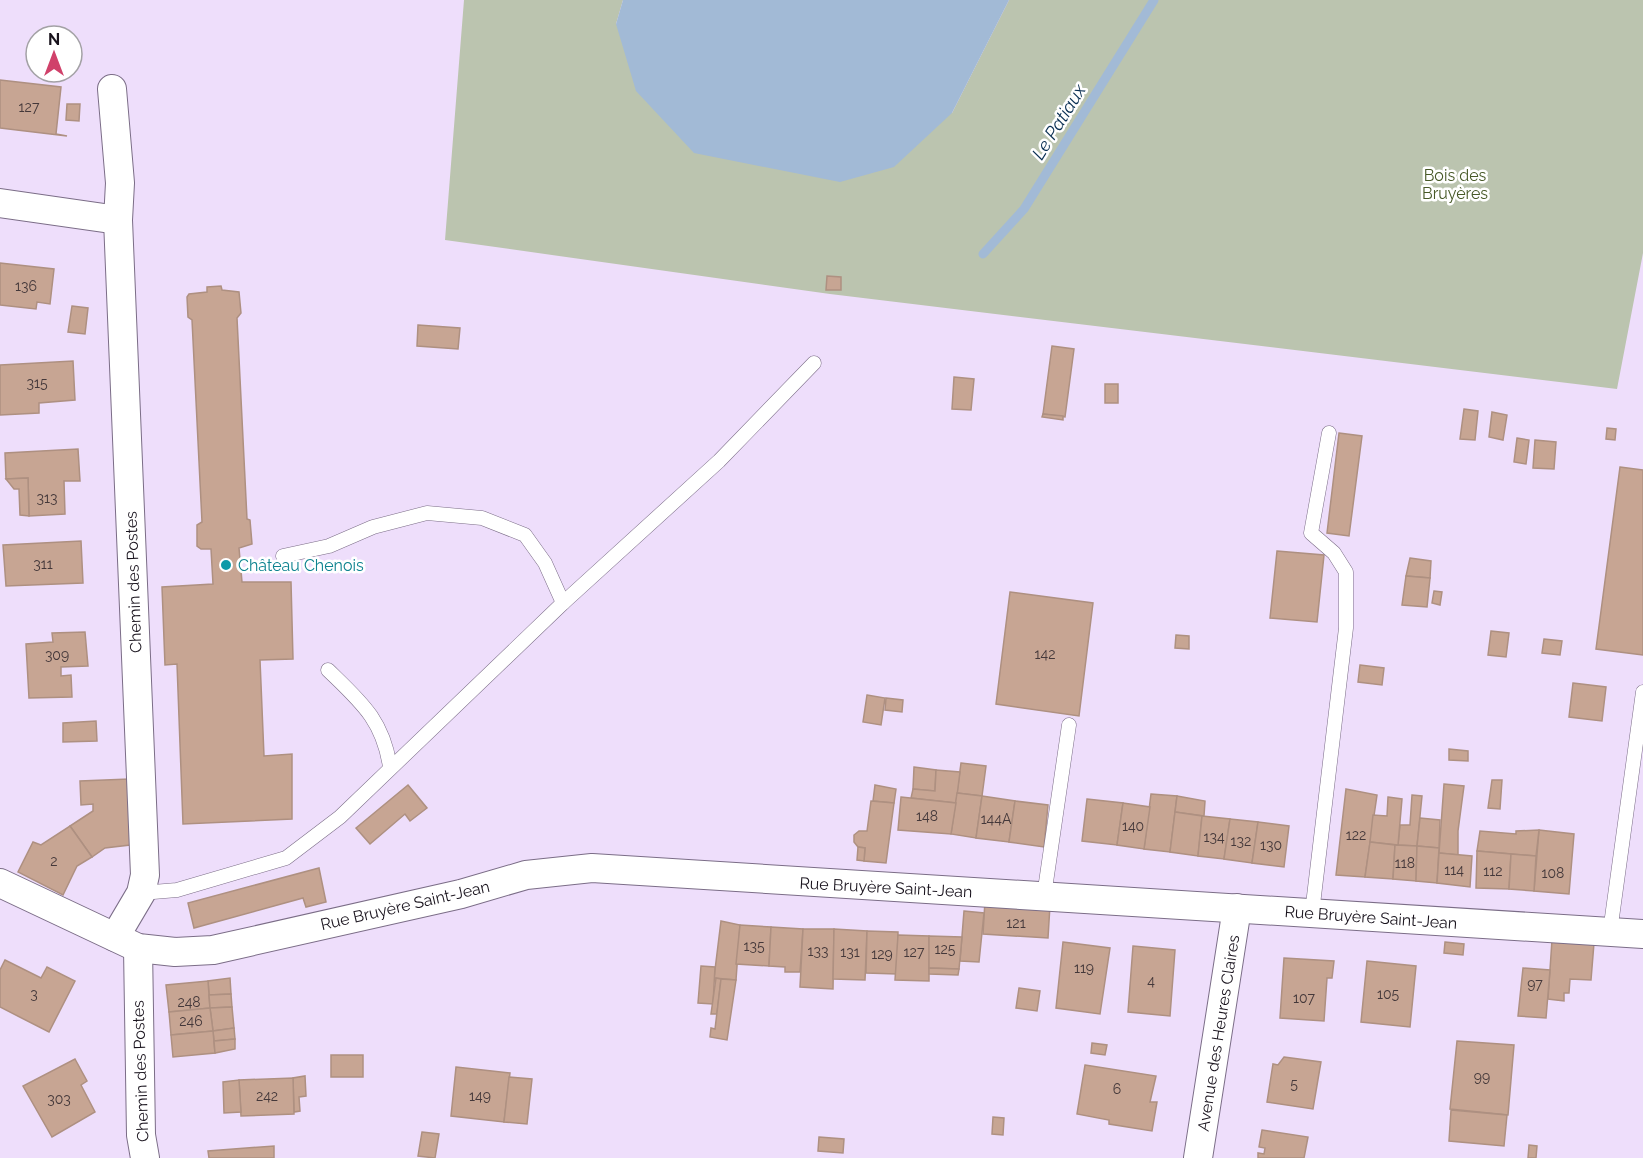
<svg xmlns="http://www.w3.org/2000/svg" width="1643" height="1158" font-family="Raleway,sans-serif">
	<style>
		.green { fill: #bbc4af }
		.water { fill: #a2bad6 }
		.lines { fill: none; stroke-linecap: round; stroke-linejoin: round }
		.stream { stroke: #a2bad6; stroke-width: 9 }
		.building { fill: #c7a593; stroke: #ae9081; stroke-width: 1.5 }
		.lane-casing { stroke: #7b6d87; stroke-width: 15 }
		.street-casing { stroke: #7b6d87; stroke-width: 30 }
		.lane { stroke: #fff; stroke-width: 14 }
		.street { stroke: #fff; stroke-width: 28 }
		.culture-dot { fill: #0f9aa8; stroke: #fff; stroke-width: 2 }
		.labels { text-anchor: middle; stroke-width: 5; stroke-linejoin: round; paint-order: stroke }
		.number-label { font-size: 14px; fill: #44383a }
		.park-label { font-size: 16px; fill: #475927; stroke: #fff }
		.culture-label { font-size: 16px; fill: #0d838f; stroke: #fff; text-anchor: start }
		.street-label { font-size: 16px; fill: #19131d; stroke: #fff }
		.water-label { font-size: 18px; font-style: italic; fill: #082e52; stroke: #fff }
	</style>
	<rect width="100%" height="100%" fill="#eedefb"/>
	<polygon class="green" points="464,0 623,0 616,24 952,113 1009,0 1643,0 1643,253 1617,389 830,294 445,240"/>
	<polygon class="water" points="623,0 1009,0 952,113 894,167 840,182 694,153 636,91 616,24"/>
	<g class="lines">
		<polyline class="stream" points="983,254 1024,209 1154,0"/>
	</g>
	<g class="building">
		<polygon points="0,80 61,87 56,134 67,136 0,128"/>
		<polygon points="67,104 80,104 79,121 66,120"/>
		<polygon points="0,263 54,269 50,304 37,302 36,309 0,305"/>
		<polygon points="827,276 841,277 841,290 826,290"/>
		<polygon points="221,286 222,290 239,292 241,313 237,318 247,519 250,520 252,544 239,548 242,582 291,582 293,659 260,660 264,756 292,754 292,819 183,824 177,664 165,665 162,587 213,584 211,549 201,549 197,546 197,525 202,522 192,320 188,317 187,297 189,294 207,292 207,287"/>
		<polygon points="72,306 88,308 85,334 68,332"/>
		<polygon points="418,325 460,328 458,349 417,346"/>
		<polygon points="1052,346 1074,349 1065,417 1043,414"/>
		<polygon points="73,361 75,400 39,403 39,413 0,415 0,365"/>
		<polygon points="954,377 974,379 971,410 952,409"/>
		<rect x="1105" y="384" width="13" height="19"/>
		<polygon points="1464,409 1478,411 1475,440 1460,439"/>
		<polygon points="1492,412 1507,415 1503,440 1489,437"/>
		<polygon points="1043,414 1063,416 1063,420 1042,417"/>
		<polygon points="1607,428 1616,429 1615,440 1606,439"/>
		<polygon points="1339,433 1362,436 1349,536 1327,533"/>
		<polygon points="1517,438 1529,440 1526,464 1514,462"/>
		<polygon points="1535,440 1556,442 1554,469 1533,468"/>
		<polygon points="78,449 80,481 64,481 65,514 29,516 28,478 6,479 5,453"/>
		<polygon points="1620,467 1643,470 1643,655 1596,649"/>
		<polygon points="28,478 29,516 20,515 19,489 14,489 6,479"/>
		<polygon points="81,541 83,583 6,586 3,545"/>
		<polygon points="1277,551 1324,555 1317,622 1270,618"/>
		<polygon points="1410,558 1431,561 1430,578 1406,576"/>
		<polygon points="1406,576 1430,578 1427,607 1402,605"/>
		<polygon points="1434,591 1442,592 1440,605 1432,603"/>
		<polygon points="1010,592 1093,603 1079,716 996,704"/>
		<polygon points="1491,631 1509,633 1506,657 1488,655"/>
		<polygon points="85,632 88,666 61,667 61,676 71,675 72,697 29,698 26,644 53,642 52,633"/>
		<polygon points="1176,635 1189,636 1189,649 1175,648"/>
		<polygon points="1544,639 1562,641 1560,655 1542,653"/>
		<polygon points="1360,665 1384,668 1382,685 1358,682"/>
		<polygon points="1573,683 1606,687 1602,721 1569,717"/>
		<polygon points="867,695 885,698 881,725 863,722"/>
		<polygon points="886,698 903,700 902,712 885,710"/>
		<polygon points="96,721 97,741 63,742 63,723"/>
		<polygon points="1449,749 1468,751 1468,761 1449,760"/>
		<polygon points="961,763 986,766 982,796 957,793"/>
		<polygon points="914,767 936,770 935,791 913,789"/>
		<polygon points="936,770 960,772 956,803 911,798 913,789 935,791"/>
		<polygon points="129,779 130,845 105,848 92,857 70,826 93,811 93,804 81,805 80,781"/>
		<polygon points="1492,780 1502,780 1500,809 1488,808"/>
		<polygon points="1444,784 1464,786 1458,831 1458,855 1439,853"/>
		<polygon points="408,785 427,808 410,821 405,814 370,844 356,828"/>
		<polygon points="875,785 896,789 894,803 873,801"/>
		<polygon points="1346,789 1377,795 1365,877 1336,875"/>
		<polygon points="957,793 982,796 976,838 951,834"/>
		<polygon points="1151,794 1177,796 1170,852 1144,849"/>
		<polygon points="1412,795 1422,796 1417,846 1398,845 1400,825 1410,825"/>
		<polygon points="982,796 1015,801 1009,842 976,838"/>
		<polygon points="1177,796 1205,801 1204,816 1175,812"/>
		<polygon points="901,797 956,803 951,834 898,830"/>
		<polygon points="1388,797 1402,799 1398,845 1370,842 1373,815 1387,816"/>
		<polygon points="1087,799 1123,803 1117,845 1082,841"/>
		<polygon points="871,801 894,803 886,863 864,861 865,848 858,847 854,842 854,835 859,831 867,831"/>
		<polygon points="1015,801 1048,805 1044,847 1009,842"/>
		<polygon points="1123,803 1150,807 1144,849 1117,845"/>
		<polygon points="1175,812 1202,816 1198,856 1170,852"/>
		<polygon points="1202,816 1230,819 1224,859 1198,856"/>
		<polygon points="1420,818 1440,820 1439,848 1417,846"/>
		<polygon points="1230,819 1258,822 1252,863 1224,859"/>
		<polygon points="1258,822 1289,826 1284,867 1252,863"/>
		<polygon points="70,826 92,857 77,866 63,895 18,872 33,842 41,845"/>
		<polygon points="1539,830 1574,834 1569,894 1534,891"/>
		<polygon points="1539,830 1536,856 1477,851 1480,831 1516,834 1516,831"/>
		<polygon points="1370,842 1395,845 1393,879 1365,877"/>
		<polygon points="1395,845 1417,846 1416,881 1393,879"/>
		<polygon points="1417,846 1439,848 1437,883 1416,881"/>
		<polygon points="858,847 865,848 864,861 857,860"/>
		<polygon points="1477,851 1511,854 1509,889 1476,888"/>
		<polygon points="1439,853 1472,856 1470,887 1437,883"/>
		<polygon points="1511,854 1536,856 1534,891 1509,889"/>
		<polygon points="319,868 326,902 306,907 303,898 194,928 188,903"/>
		<polygon points="985,901 1050,905 1048,938 983,934"/>
		<polygon points="964,911 984,913 979,962 960,961"/>
		<polygon points="721,921 740,925 736,980 714,978"/>
		<polygon points="740,925 771,927 769,966 736,964"/>
		<polygon points="771,927 803,929 800,972 785,972 785,967 769,966"/>
		<polygon points="803,929 834,929 833,989 800,987"/>
		<polygon points="834,929 867,931 865,980 833,979"/>
		<polygon points="867,931 898,932 897,974 866,973"/>
		<polygon points="898,935 929,936 929,981 895,980"/>
		<polygon points="929,936 962,937 959,969 929,968"/>
		<polygon points="1552,940 1594,943 1591,980 1570,979 1569,993 1564,993 1564,1001 1548,999"/>
		<polygon points="1063,942 1110,948 1100,1014 1056,1008"/>
		<polygon points="1445,942 1464,944 1463,955 1444,953"/>
		<polygon points="1133,946 1175,950 1170,1016 1128,1012"/>
		<polygon points="1284,958 1334,961 1332,978 1327,978 1324,1021 1280,1018"/>
		<polygon points="5,960 41,978 47,967 75,981 49,1032 0,1007 0,970"/>
		<polygon points="1367,961 1416,966 1410,1027 1361,1022"/>
		<polygon points="701,966 715,967 713,1004 698,1003"/>
		<polygon points="929,968 959,969 958,975 929,974"/>
		<polygon points="1523,968 1550,970 1546,1018 1518,1016"/>
		<polygon points="230,978 231,994 209,995 208,981"/>
		<polygon points="716,978 721,979 717,1014 711,1014"/>
		<polygon points="721,979 736,980 727,1040 710,1037 711,1028 715,1029"/>
		<polygon points="208,981 210,1008 169,1012 166,985"/>
		<polygon points="1019,988 1040,991 1037,1011 1016,1008"/>
		<polygon points="231,994 232,1007 210,1008 209,995"/>
		<polygon points="232,1007 234,1028 213,1031 210,1008"/>
		<polygon points="210,1008 213,1031 171,1035 169,1012"/>
		<polygon points="234,1028 235,1039 214,1041 213,1031"/>
		<polygon points="213,1031 215,1053 173,1057 171,1035"/>
		<polygon points="235,1039 235,1049 215,1053 214,1041"/>
		<polygon points="1457,1041 1514,1045 1508,1115 1450,1109"/>
		<polygon points="1092,1043 1107,1045 1105,1055 1091,1053"/>
		<rect x="331" y="1055" width="32" height="22"/>
		<polygon points="1284,1057 1321,1062 1313,1109 1267,1102 1273,1064 1278,1065"/>
		<polygon points="75,1059 87,1081 81,1085 95,1112 52,1137 23,1086"/>
		<polygon points="1085,1065 1156,1076 1150,1102 1157,1102 1152,1131 1109,1124 1109,1120 1077,1114"/>
		<polygon points="456,1067 510,1073 504,1122 451,1116"/>
		<polygon points="305,1076 306,1096 299,1097 300,1111 294,1112 293,1078"/>
		<polygon points="509,1077 532,1079 527,1124 504,1122"/>
		<polygon points="293,1078 294,1114 241,1116 239,1080"/>
		<polygon points="239,1080 241,1112 224,1113 223,1082"/>
		<polygon points="1451,1110 1507,1115 1504,1146 1449,1141"/>
		<polygon points="993,1117 1004,1118 1003,1135 992,1134"/>
		<polygon points="1262,1130 1308,1137 1304,1158 1258,1158 1258,1153 1264,1154 1265,1148 1259,1147"/>
		<polygon points="422,1132 439,1134 435,1158 418,1156"/>
		<polygon points="819,1137 844,1139 843,1153 818,1151"/>
		<polygon points="1529,1145 1537,1146 1536,1158 1528,1158"/>
		<polygon points="274,1146 274,1158 209,1158 208,1151"/>
	</g>
	<g class="lines">
		<g class="lane-casing">
			<g id="lane">
				<polyline points="283,556 329,546 373,527 427,513 482,518 525,535 545,563 563,603"/>
				<path d="M328,670C361,702 383,720 390,767"/>
				<polyline points="141,893 177,890 286,858 340,817 563,603 719,461 814,363"/>
				<polyline points="1044,896 1069,725"/>
				<polyline points="1312,913 1346,628 1346,572 1334,553 1311,533 1329,433"/>
				<polyline points="1610,932 1643,692"/>
			</g>
		</g>
		<g class="street-casing">
			<g id="street">
				<polyline points="112,89 120,183 118,220 145,875 141,893 115,937"/>
				<polyline points="0,203 118,220"/>
				<polyline points="0,883 138,948 175,952 213,950 461,894 526,875 592,868 1643,934"/>
				<polyline points="138,948 141,1135 145,1158"/>
				<polyline points="1198,1158 1237,908"/>
			</g>
		</g>
		<use href="#lane" class="lane"/>
		<use href="#street" class="street"/>
	</g>
	<circle class="culture-dot" cx="226" cy="565" r="6"/>
	<g class="labels">
		<g class="number-label">
			<text x="29" y="112">127</text>
			<text x="26" y="291">136</text>
			<text x="37" y="388">315</text>
			<text x="47" y="503">313</text>
			<text x="43" y="569">311</text>
			<text x="1045" y="659">142</text>
			<text x="57" y="660">309</text>
			<text x="927" y="821">148</text>
			<text x="996" y="824">144A</text>
			<text x="1133" y="831">140</text>
			<text x="1356" y="840">122</text>
			<text x="1214" y="842">134</text>
			<text x="1241" y="846">132</text>
			<text x="1271" y="850">130</text>
			<text x="54" y="866">2</text>
			<text x="1405" y="868">118</text>
			<text x="1454" y="875">114</text>
			<text x="1493" y="876">112</text>
			<text x="1553" y="878">108</text>
			<text x="1016" y="928">121</text>
			<text x="754" y="951">135</text>
			<text x="945" y="954">125</text>
			<text x="818" y="956">133</text>
			<text x="850" y="957">131</text>
			<text x="914" y="957">127</text>
			<text x="882" y="959">129</text>
			<text x="1084" y="973">119</text>
			<text x="1151" y="986">4</text>
			<text x="1535" y="989">97</text>
			<text x="34" y="999">3</text>
			<text x="1388" y="999">105</text>
			<text x="1304" y="1003">107</text>
			<text x="189" y="1007">248</text>
			<text x="191" y="1026">246</text>
			<text x="1482" y="1082">99</text>
			<text x="1294" y="1089">5</text>
			<text x="1117" y="1094">6</text>
			<text x="267" y="1101">242</text>
			<text x="480" y="1101">149</text>
			<text x="59" y="1104">303</text>
		</g>
		<g class="park-label">
			<text x="1455" y="181">Bois des<tspan x="1455" dy="18">Bruyères</tspan></text>
		</g>
		<g class="culture-label">
			<text x="238" y="571">Château Chenois</text>
		</g>
		<g class="street-label">
			<text transform="translate(133 582) rotate(-92)" y="6">Chemin des Postes</text>
			<text transform="translate(886 887) rotate(3)" y="6">Rue Bruyère Saint-Jean</text>
			<text transform="translate(405 905) rotate(-13)" y="6">Rue Bruyère Saint-Jean</text>
			<text transform="translate(1371 917) rotate(4)" y="6">Rue Bruyère Saint-Jean</text>
			<text transform="translate(1218 1033) rotate(-81)" y="6">Avenue des Heures Claires</text>
			<text transform="translate(140 1071) rotate(-92)" y="6">Chemin des Postes</text>
		</g>
		<g class="water-label">
			<text transform="translate(1059 122) rotate(-58)" y="6">Le Patiaux</text>
		</g>
	</g>
	<g transform="translate(54 54)"><circle r="28" fill="#ffffff" stroke="#a3a1a5" stroke-width="1.5"/>
	<path d="M0-4.5L10 22L0 15L-10 22Z" fill="#d0416a"/>
	<text y="-9" font-size="16" font-weight="bold" text-anchor="middle" fill="#19131d">N</text>
	</g>
</svg>
